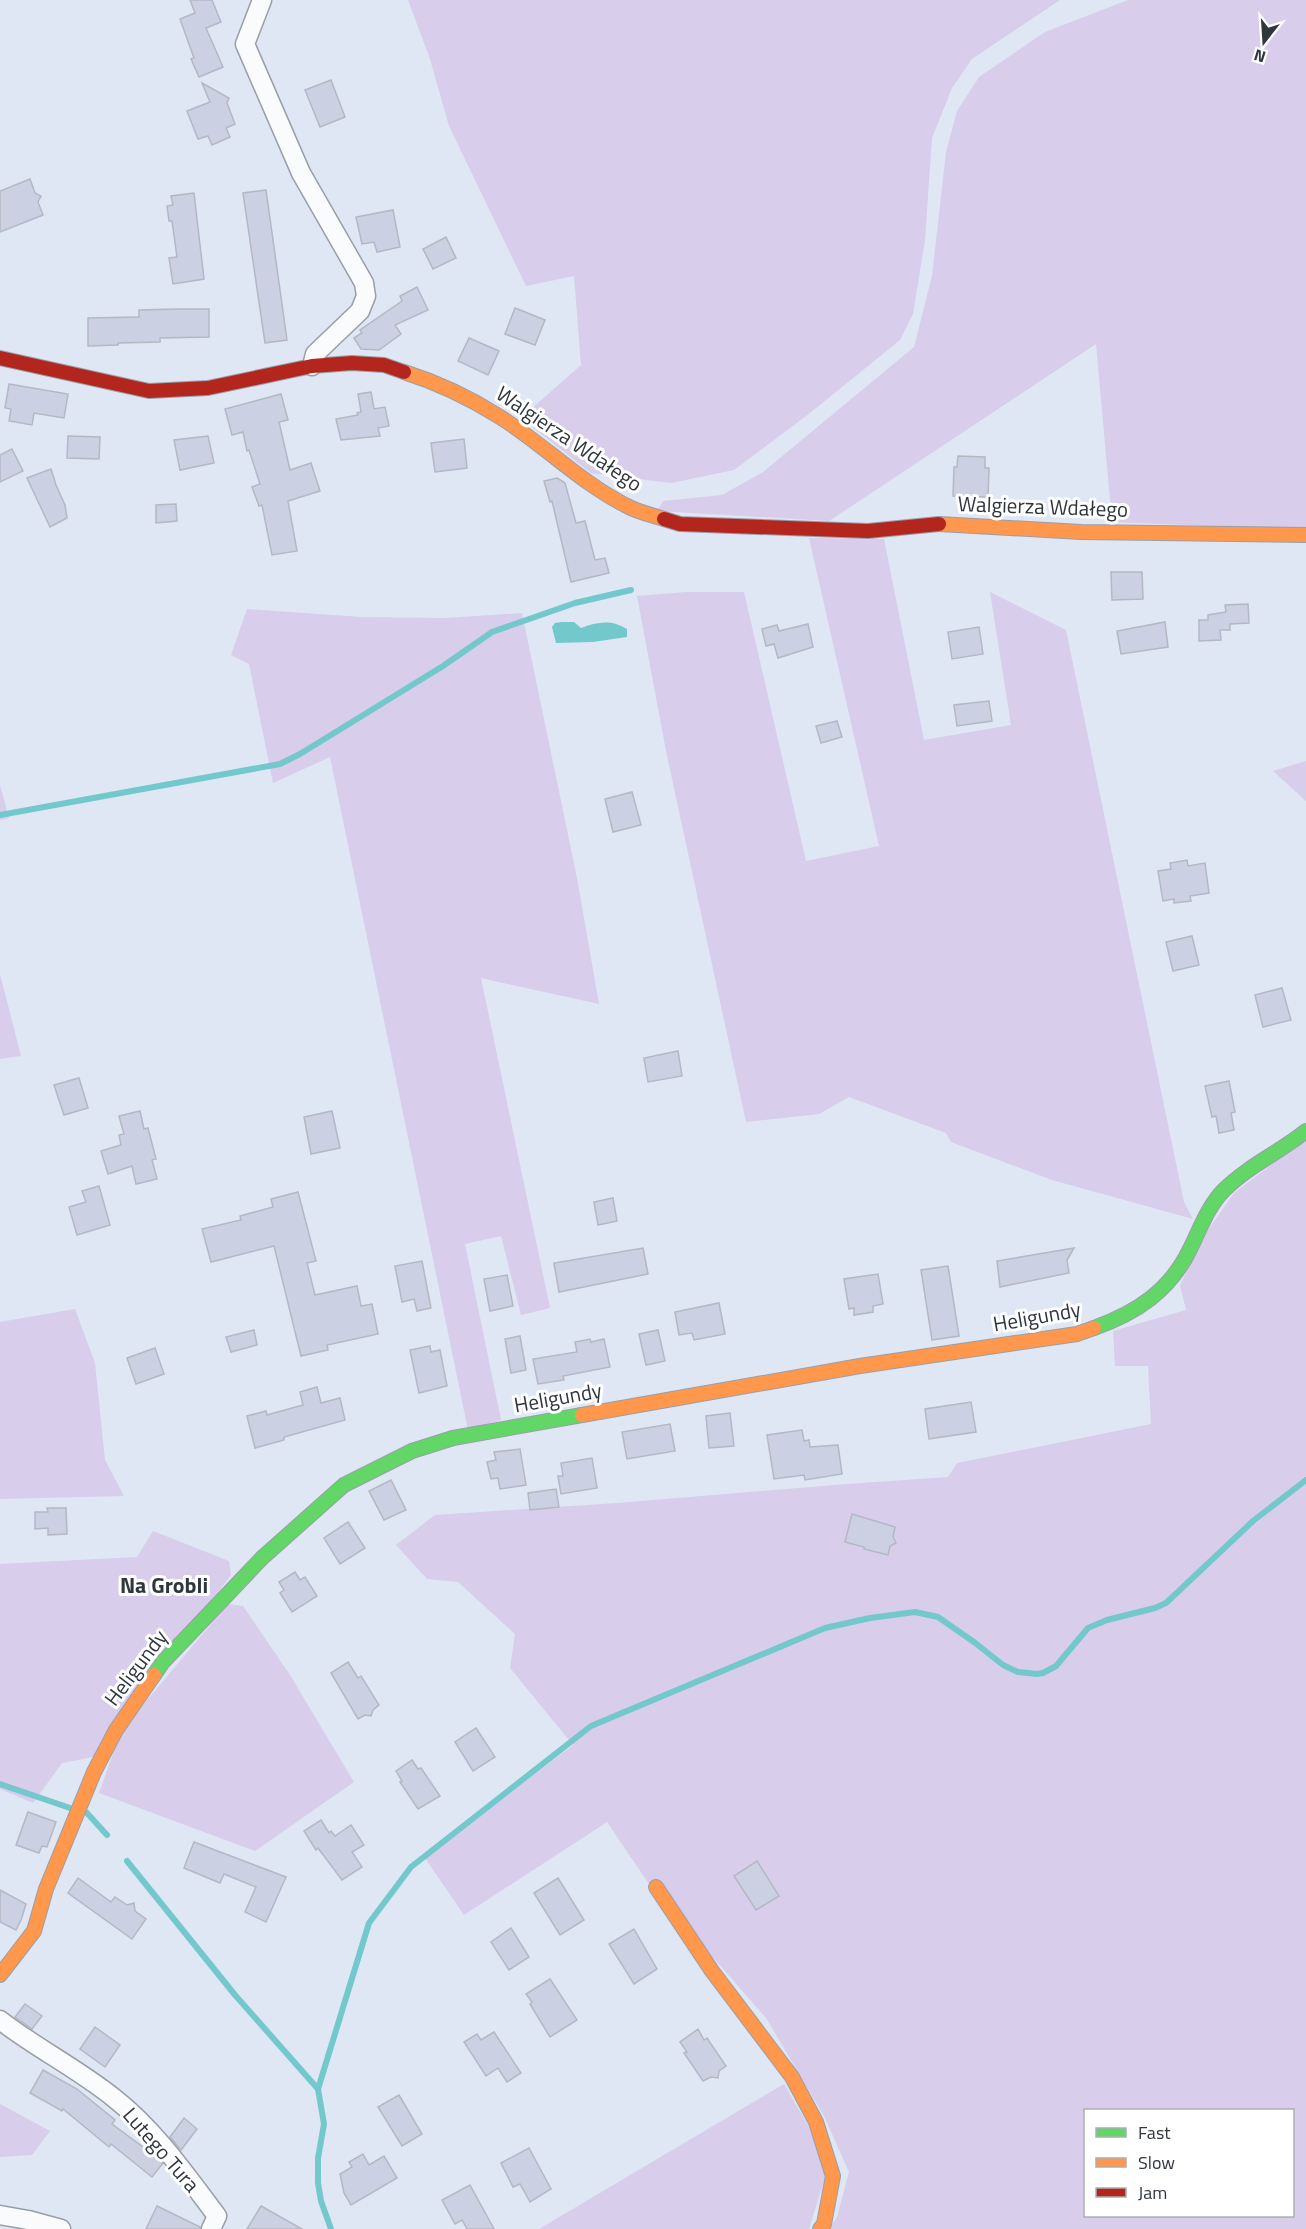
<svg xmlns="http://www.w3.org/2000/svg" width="1306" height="2229" font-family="'Titillium Web',sans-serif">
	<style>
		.green { fill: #d8cdeb; fill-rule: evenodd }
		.water { fill: #73c8cc }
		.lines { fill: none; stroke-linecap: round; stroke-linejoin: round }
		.stream { stroke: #73c8cc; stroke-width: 6 }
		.building { fill: #ccd0e3; stroke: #b4b8c2; stroke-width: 1.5 }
		.street-casing { stroke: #989fa8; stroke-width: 21 }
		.fast-casing { stroke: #989fa8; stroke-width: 16 }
		.slow-casing { stroke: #989fa8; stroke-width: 16 }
		.jam-casing { stroke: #989fa8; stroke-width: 16 }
		.street { stroke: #fafbfd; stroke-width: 18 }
		.fast { stroke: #63d668; stroke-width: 14 }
		.slow { stroke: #ff974d; stroke-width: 14 }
		.jam { stroke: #b3261e; stroke-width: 14 }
		.labels { text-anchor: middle; stroke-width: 6; stroke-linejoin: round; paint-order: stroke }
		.street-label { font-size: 21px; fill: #30363e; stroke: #fff }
		.neighbourhood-label { font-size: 22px; font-weight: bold; fill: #30363e; stroke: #fff }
	</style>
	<rect width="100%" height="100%" fill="#dee7f3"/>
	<g class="green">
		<polygon points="408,0 1060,0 972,59 952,88 932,138 925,240 913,314 900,340 810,413 734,470 671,483 591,473 521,418 581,365 574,276 526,286 449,126 430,59"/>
		<polygon points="1128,0 1306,0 1306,530 1112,522 1096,344 829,521 657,511 663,501 722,495 763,472 914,347 932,276 946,152 957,111 979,77 1045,32"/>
		<polygon points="809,538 884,539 924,740 1011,725 990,592 1066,630 1184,1202 1193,1219 1052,1180 951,1142 946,1133 849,1097 819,1114 746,1122 666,751 637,596 686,592 744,592 806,861 879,846"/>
		<polygon points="247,609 362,617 445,618 522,613 577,878 599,1004 481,978 550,1308 521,1315 501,1236 465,1244 501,1420 468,1430 330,757 273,783 249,664 231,655"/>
		<polygon points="1306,761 1306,801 1273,771"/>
		<polygon points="0,785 9,818 0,820"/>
		<polygon points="0,974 21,1056 0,1059"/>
		<path d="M1306,1139V2229H829L837,2217L849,2172L824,2116L766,2018L649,1884L607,1822L464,1915L425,1858L573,1745L510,1668L515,1634L458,1582L427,1579L396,1545L435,1515L617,1503L847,1484L948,1477L957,1463L1151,1424L1148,1366H1115L1113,1331L1186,1310L1180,1285L1203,1237L1234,1193ZM1086,2110H1292V2216H1086Z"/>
		<polygon points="75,1309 95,1363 105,1460 124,1496 0,1499 0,1322"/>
		<polygon points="153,1531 229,1561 231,1575 93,1757 62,1763 33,1803 0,1789 0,1564 137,1557"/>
		<polygon points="228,1604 243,1606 290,1675 354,1782 255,1851 99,1793 121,1731"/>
		<polygon points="784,2084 810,2129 826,2174 809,2229 539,2229"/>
		<polygon points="0,2104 50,2131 32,2155 0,2157"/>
	</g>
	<path class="water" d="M561,622H574L581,628C597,622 611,619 627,629V637L593,642L556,643L552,627L555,623Z"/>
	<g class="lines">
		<g class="stream">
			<polyline points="0,815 280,764 300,754 443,666 492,632 575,603 631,590"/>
			<polyline points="0,1784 73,1809"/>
			<polyline points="87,1813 107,1835"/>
			<polyline points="127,1861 235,1995 318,2089"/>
			<polyline points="331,2229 321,2201 318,2183 318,2158 324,2124 318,2089 369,1923 411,1867 591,1726 825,1628 870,1618 915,1612 938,1617 974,1642 1003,1665 1018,1672 1037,1674 1043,1673 1056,1666 1088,1628 1107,1620 1155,1608 1166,1603 1253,1521 1306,1480"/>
		</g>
	</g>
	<g class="building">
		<polygon points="190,0 212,0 221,22 206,28 223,67 199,77 191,59 194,58 180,19 195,13"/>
		<polygon points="331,80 345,117 320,127 305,90"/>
		<polygon points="202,83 229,98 227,103 235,124 226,128 230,137 212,145 208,136 198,139 187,111 210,102"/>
		<polygon points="30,179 35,193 41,196 38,202 43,215 0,232 0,191"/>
		<polygon points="266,190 287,340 265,343 243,193"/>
		<polygon points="194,193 204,279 173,284 169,258 177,257 172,221 169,221 167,206 173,205 171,196"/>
		<polygon points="393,210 400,247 377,252 374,242 362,244 356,217"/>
		<polygon points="446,237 456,258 433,269 423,249"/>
		<polygon points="417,287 428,310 395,325 401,334 379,350 361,349 354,338 362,333 360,330 402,301 400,296"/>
		<polygon points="515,308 545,320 535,345 505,334"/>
		<polygon points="177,309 209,309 209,337 160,338 160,342 118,343 118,345 88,346 88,318 139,317 139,310"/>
		<polygon points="469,338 499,351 488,375 458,361"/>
		<polygon points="9,384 68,394 64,418 34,413 32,425 9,421 11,409 5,408"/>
		<polygon points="371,392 374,409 385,407 389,426 378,428 380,436 341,440 336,419 358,415 357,413 361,412 358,394"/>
		<polygon points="281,394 288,420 279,422 290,470 311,463 320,491 288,501 297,551 272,555 262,505 259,506 252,487 260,484 249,450 247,451 243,432 232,435 225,409"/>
		<polygon points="68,436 100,437 99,459 67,458"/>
		<polygon points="208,436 214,463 180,470 174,440"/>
		<polygon points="464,439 467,468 435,472 431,443"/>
		<polygon points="12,449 23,471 0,482 0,455"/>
		<polygon points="958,456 985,457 985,468 989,468 988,497 953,496 954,467 957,467"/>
		<polygon points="51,469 56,485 65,505 67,518 50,527 27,478"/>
		<polygon points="557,478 565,483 576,523 585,521 595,560 605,558 609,573 571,582 552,501 550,502 544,481"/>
		<polygon points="176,504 177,521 156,523 156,505"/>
		<polygon points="1111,572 1142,572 1143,599 1112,600"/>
		<polygon points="1248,604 1249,623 1230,624 1230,630 1220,630 1221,640 1199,641 1199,620 1208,620 1208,615 1226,612 1225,605"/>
		<polygon points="1165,622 1168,647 1121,654 1117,631"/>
		<polygon points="808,624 813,647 778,658 774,644 766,646 762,629 777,625 779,631"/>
		<polygon points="979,627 983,654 952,659 948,632"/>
		<polygon points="989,701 992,721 957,726 954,705"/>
		<polygon points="837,721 842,737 821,743 816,726"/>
		<polygon points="632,792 641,825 613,832 605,799"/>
		<polygon points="1187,860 1188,866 1205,863 1209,893 1190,896 1191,901 1174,903 1174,899 1163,901 1158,871 1171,869 1170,863"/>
		<polygon points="1192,936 1199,965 1173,971 1166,942"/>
		<polygon points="1282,988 1291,1020 1263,1027 1255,995"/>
		<polygon points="678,1051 682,1076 648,1082 644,1058"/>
		<polygon points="79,1078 88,1108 64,1115 54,1085"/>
		<polygon points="1229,1081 1235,1112 1231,1113 1234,1130 1219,1133 1216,1116 1212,1117 1205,1086"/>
		<polygon points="140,1111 144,1129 148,1128 156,1159 152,1160 157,1179 136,1184 132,1166 108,1174 101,1151 121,1145 119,1135 124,1134 119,1116"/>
		<polygon points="332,1111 340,1148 311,1154 304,1117"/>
		<polygon points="99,1186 110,1225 77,1235 69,1207 86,1202 82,1191"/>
		<polygon points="298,1192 316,1261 307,1263 315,1295 357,1286 361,1306 372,1304 378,1334 327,1345 328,1350 301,1356 274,1246 211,1262 202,1229 241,1220 240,1216 273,1207 271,1199"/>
		<polygon points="613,1198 617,1221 598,1225 594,1202"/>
		<polygon points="643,1248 648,1274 559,1292 554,1263"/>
		<polygon points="1074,1248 1067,1260 1069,1273 1000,1287 997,1261"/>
		<polygon points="422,1261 431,1308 417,1311 414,1299 402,1302 395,1266"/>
		<polygon points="948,1266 959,1336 932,1340 921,1270"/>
		<polygon points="878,1274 883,1304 873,1306 873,1312 854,1315 854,1308 849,1309 844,1279"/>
		<polygon points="507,1275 513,1306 490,1311 484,1279"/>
		<polygon points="719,1303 725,1334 694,1340 692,1333 679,1335 675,1312"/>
		<polygon points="254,1330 257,1345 231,1352 226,1337"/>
		<polygon points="658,1330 665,1361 646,1365 639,1334"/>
		<polygon points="520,1336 526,1370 511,1373 505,1339"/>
		<polygon points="590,1339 591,1342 604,1339 610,1367 563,1376 564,1380 538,1384 533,1359 577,1352 575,1342"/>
		<polygon points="430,1346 431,1352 440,1350 447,1386 419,1393 410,1350"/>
		<polygon points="155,1348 164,1374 136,1384 127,1358"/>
		<polygon points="317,1387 321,1403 340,1398 345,1420 284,1437 284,1440 255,1448 247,1416 266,1411 267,1415 303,1405 300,1392"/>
		<polygon points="971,1402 976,1432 929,1439 925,1409"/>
		<polygon points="730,1413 734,1446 709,1448 706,1416"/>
		<polygon points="670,1424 675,1451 627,1459 622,1432"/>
		<polygon points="802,1430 804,1441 809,1440 810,1447 838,1445 842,1474 805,1480 804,1475 774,1479 767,1435"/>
		<polygon points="520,1449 526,1485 500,1489 498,1478 491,1479 487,1462 496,1460 494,1452"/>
		<polygon points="592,1458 597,1488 561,1494 558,1476 563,1476 561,1463"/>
		<polygon points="391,1480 406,1510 384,1520 369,1491"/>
		<polygon points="556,1489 559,1507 530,1510 528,1493"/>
		<polygon points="47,1508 66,1508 67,1534 48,1535 48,1528 35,1529 35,1512 48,1512"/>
		<polygon points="852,1514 895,1527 893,1537 896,1543 890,1546 888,1555 864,1549 864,1547 845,1542"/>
		<polygon points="348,1522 365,1548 340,1564 324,1538"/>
		<polygon points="295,1572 300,1580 305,1577 317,1596 292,1612 280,1593 284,1590 279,1582"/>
		<polygon points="348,1662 358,1678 361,1676 379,1705 373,1710 371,1716 365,1715 358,1719 331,1673"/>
		<polygon points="476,1728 495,1757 473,1771 455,1742"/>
		<polygon points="412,1760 418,1769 421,1768 440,1796 418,1809 400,1782 402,1781 396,1771"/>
		<polygon points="28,1812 56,1822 47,1847 42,1846 39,1853 16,1845"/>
		<polygon points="321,1820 329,1833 331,1831 335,1836 351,1825 364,1845 352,1852 362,1867 342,1880 318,1848 316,1850 304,1831"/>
		<polygon points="194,1842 286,1877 266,1922 245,1912 256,1887 224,1874 220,1883 184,1868"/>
		<polygon points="757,1861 779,1896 756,1910 734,1876"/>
		<polygon points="78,1878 111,1902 115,1897 127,1905 134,1903 135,1911 146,1919 132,1939 68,1893"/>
		<polygon points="558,1878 584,1920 560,1935 534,1893"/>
		<polygon points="0,1890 26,1904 21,1920 16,1930 0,1922"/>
		<polygon points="511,1928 529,1957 509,1970 491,1942"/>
		<polygon points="634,1929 657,1969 634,1984 609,1944"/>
		<polygon points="550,1979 577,2020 550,2037 530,2004 532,2002 526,1994"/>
		<polygon points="25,2004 42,2016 32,2029 15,2017"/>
		<polygon points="95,2027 120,2045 105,2067 80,2049"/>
		<polygon points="698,2029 704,2040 707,2038 726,2066 719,2071 718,2078 711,2077 703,2081 684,2053 687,2052 680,2042"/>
		<polygon points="494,2032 521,2073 507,2082 498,2068 486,2076 464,2042 477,2034 481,2040"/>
		<polygon points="43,2070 77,2089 115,2120 112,2124 158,2158 163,2163 152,2177 111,2144 109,2147 63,2109 62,2111 30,2093"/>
		<polygon points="399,2095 422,2134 402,2146 378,2107"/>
		<polygon points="184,2118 197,2129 181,2150 170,2137"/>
		<polygon points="529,2148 551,2189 530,2202 520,2184 513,2187 501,2163"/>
		<polygon points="363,2154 369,2165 384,2156 397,2178 351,2205 344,2193 340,2174 352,2167 349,2162"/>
		<polygon points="470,2185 494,2229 467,2229 462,2220 455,2224 442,2200"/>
		<polygon points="157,2206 200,2227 200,2229 146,2229"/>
		<polygon points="261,2206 302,2229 247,2229"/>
	</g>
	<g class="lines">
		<g class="street-casing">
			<g id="street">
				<polyline points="262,0 245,44 301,173 364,283 366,296 360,311 315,354 312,366"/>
				<path d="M0,2020C36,2048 78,2069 114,2098C155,2130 186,2175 217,2216L211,2229"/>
				<polyline points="0,2215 28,2220 61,2229"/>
			</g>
		</g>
		<g class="fast-casing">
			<g id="fast">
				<path d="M1094,1328C1136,1313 1170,1291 1190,1249C1200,1229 1208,1206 1224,1190C1248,1166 1280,1152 1306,1131"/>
				<polyline points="154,1675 163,1662 262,1558 344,1485 412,1451 453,1438 582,1415"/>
			</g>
		</g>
		<g class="slow-casing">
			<g id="slow">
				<path d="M404,372C439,383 470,398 500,417C543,444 580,482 625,505C637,512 652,515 664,519"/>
				<polyline points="939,524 1081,532 1306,535"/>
				<polyline points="582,1415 860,1366 1077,1334 1094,1328"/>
				<polyline points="656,1887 712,1971 792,2077 816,2122 833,2176 824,2224 820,2229"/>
				<polyline points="0,1975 34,1931 46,1889 94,1772 116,1730 154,1675"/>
			</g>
		</g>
		<g class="jam-casing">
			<g id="jam">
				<polyline points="0,358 149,391 208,388 312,366 352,363 384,365 404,372"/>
				<polyline points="664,519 680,524 868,531 939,524"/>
			</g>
		</g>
		<use href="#street" class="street"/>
		<use href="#fast" class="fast"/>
		<use href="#slow" class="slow"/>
		<use href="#jam" class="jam"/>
	</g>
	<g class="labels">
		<g class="street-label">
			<text transform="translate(569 439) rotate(34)" y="7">Walgierza Wdałego</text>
			<text transform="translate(1043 507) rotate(2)" y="7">Walgierza Wdałego</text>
			<text transform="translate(1037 1317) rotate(-10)" y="7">Heligundy</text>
			<text transform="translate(558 1398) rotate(-10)" y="7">Heligundy</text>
			<text transform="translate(136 1668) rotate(-53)" y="7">Heligundy</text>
			<text transform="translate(161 2150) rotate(49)" y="7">Lutego Tura</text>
		</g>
		<g class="neighbourhood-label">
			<text x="164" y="1593">Na Grobli</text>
		</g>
	</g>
	<rect x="1084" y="2109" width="210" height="108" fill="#ffffff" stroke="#acafb2" stroke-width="1.5"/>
	<rect x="1096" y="2128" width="30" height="9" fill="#63d668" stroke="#acafb2" stroke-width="1.5"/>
	<text x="1138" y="2139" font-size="18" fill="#30363e">Fast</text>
	<rect x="1096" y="2158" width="30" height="9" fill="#ff974d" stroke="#acafb2" stroke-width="1.5"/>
	<text x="1138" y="2169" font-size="18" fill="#30363e">Slow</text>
	<rect x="1096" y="2188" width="30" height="9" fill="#b3261e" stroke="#acafb2" stroke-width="1.5"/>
	<text x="1138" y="2199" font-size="18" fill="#30363e">Jam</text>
	<g transform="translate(1264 42) rotate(197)" stroke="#ffffff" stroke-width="4.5" paint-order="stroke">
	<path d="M0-4.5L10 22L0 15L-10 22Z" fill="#30363e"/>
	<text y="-9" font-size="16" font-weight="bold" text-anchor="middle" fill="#30363e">N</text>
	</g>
</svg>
